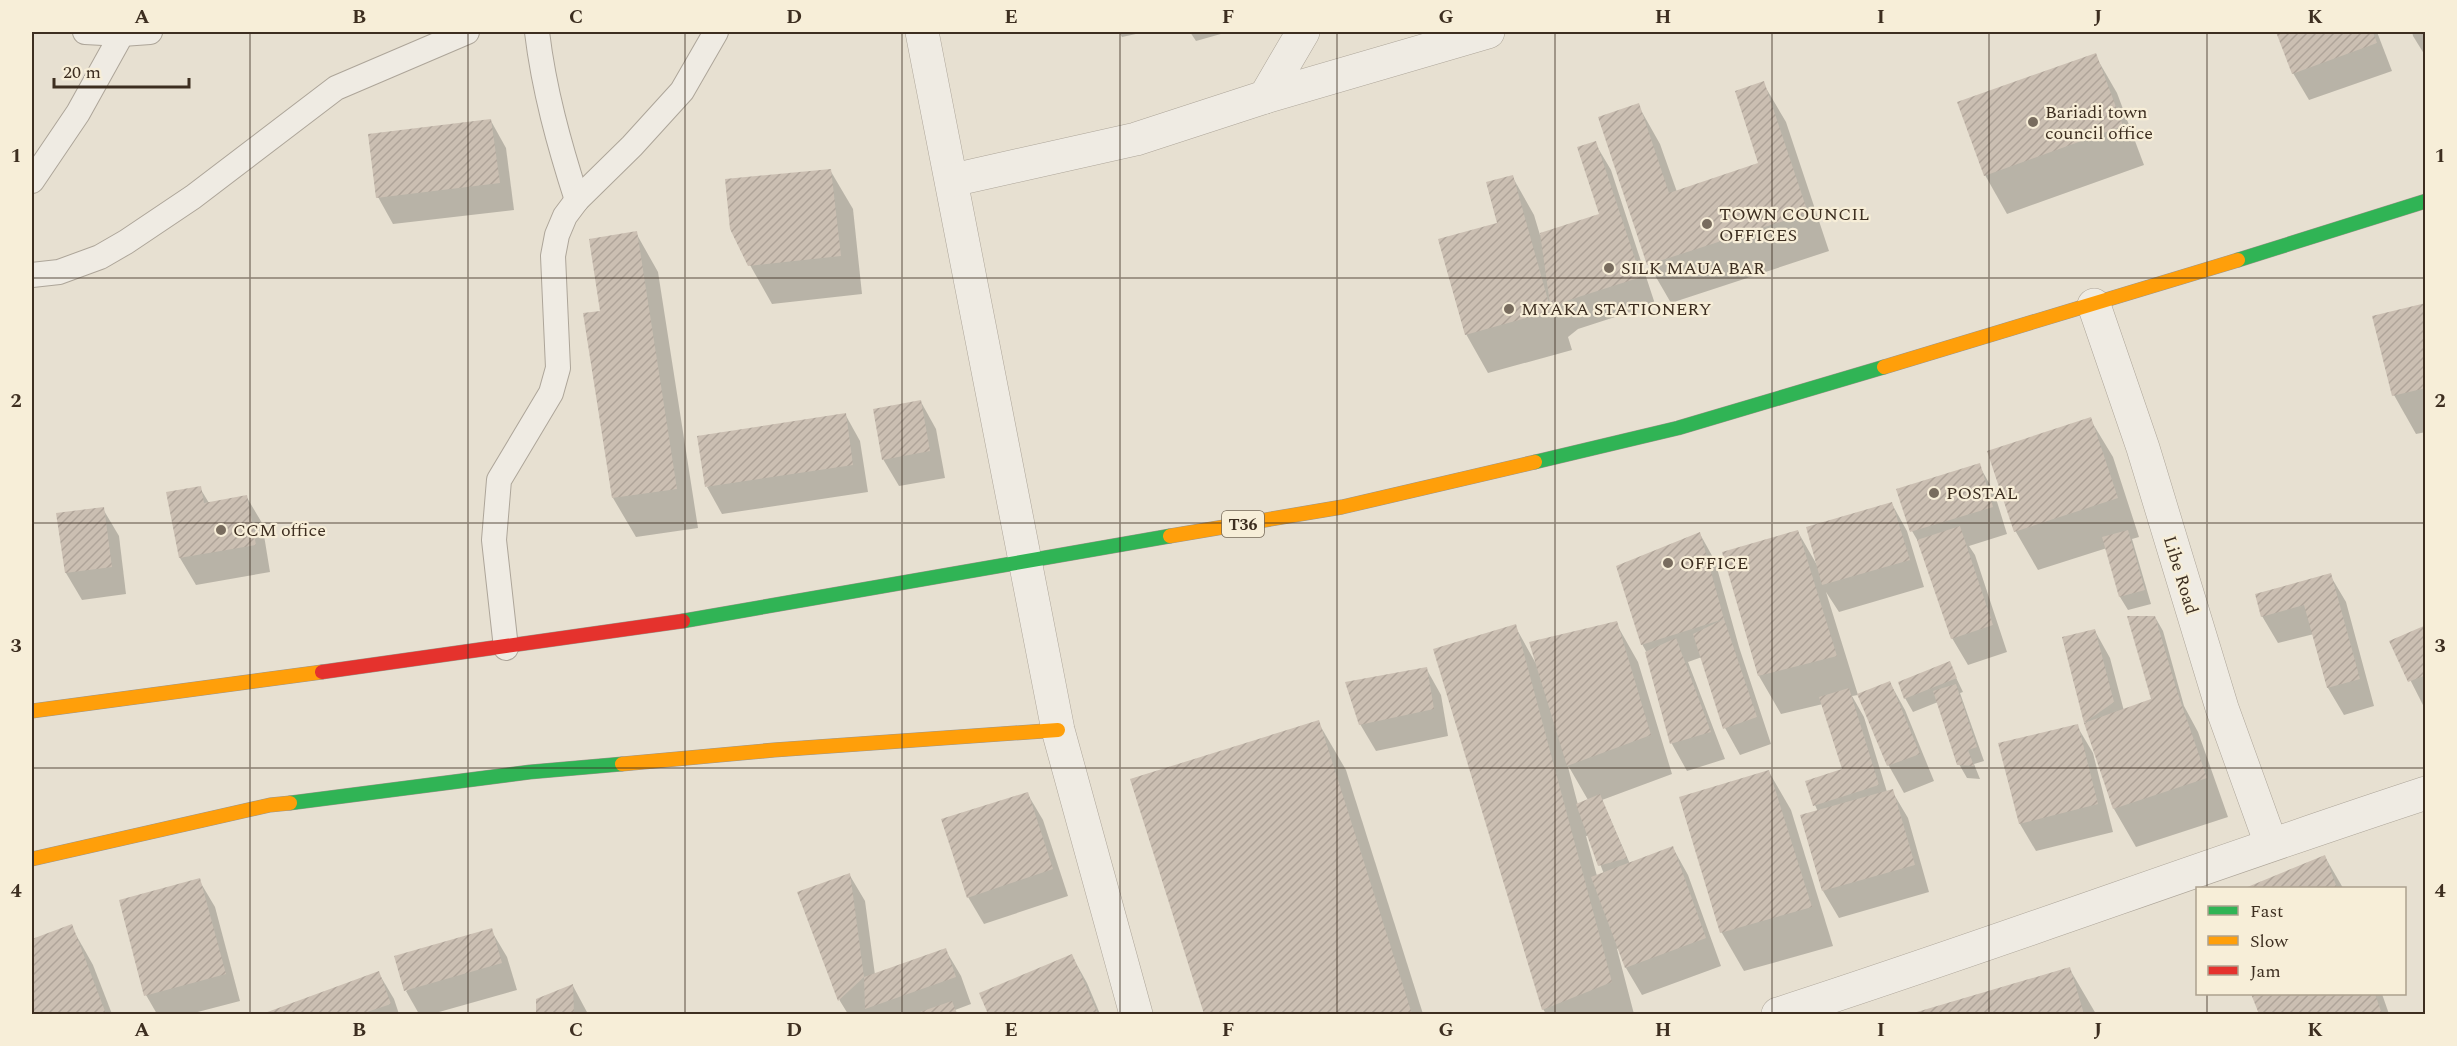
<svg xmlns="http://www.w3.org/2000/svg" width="2457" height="1046" font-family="Spectral,serif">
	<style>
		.shadow { fill: #0003; fill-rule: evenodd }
		.building { fill: url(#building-hatch) }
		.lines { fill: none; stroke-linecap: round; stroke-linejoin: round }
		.lane-casing { stroke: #ada599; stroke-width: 26 }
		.street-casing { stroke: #ada599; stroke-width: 34 }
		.fast-casing { stroke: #9c958a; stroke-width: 15 }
		.slow-casing { stroke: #9c958a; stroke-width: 15 }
		.jam-casing { stroke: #9c958a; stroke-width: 15 }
		.lane { stroke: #efebe3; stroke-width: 24 }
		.street { stroke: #efebe3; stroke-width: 33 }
		.fast { stroke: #30b455; stroke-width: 14 }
		.slow { stroke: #ff9f0a; stroke-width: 14 }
		.jam { stroke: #e5322d; stroke-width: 14 }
		.grid { fill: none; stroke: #3d2e20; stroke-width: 1.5; stroke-opacity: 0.55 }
		.poi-dot { fill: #786c5e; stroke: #f7eed8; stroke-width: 2 }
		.labels { text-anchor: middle; stroke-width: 4.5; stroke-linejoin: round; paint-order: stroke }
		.shield { fill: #f7eed8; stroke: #756857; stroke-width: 1.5 }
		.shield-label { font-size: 16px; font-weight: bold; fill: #3d2e20 }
		.poi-label { font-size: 18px; fill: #3d2e20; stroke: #f7eed8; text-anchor: start }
		.street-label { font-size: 18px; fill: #3d2e20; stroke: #f7eed8 }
		.neatline { fill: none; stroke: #3d2e20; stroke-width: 2 }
		.grid-label { font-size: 20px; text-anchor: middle; font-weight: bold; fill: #3d2e20 }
	</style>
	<defs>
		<pattern id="building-hatch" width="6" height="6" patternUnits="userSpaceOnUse" patternTransform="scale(1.5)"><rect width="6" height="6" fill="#cbbfb2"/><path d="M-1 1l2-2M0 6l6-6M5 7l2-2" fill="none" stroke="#afa499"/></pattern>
	</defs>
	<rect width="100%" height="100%" fill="#e7e0d1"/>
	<g class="shadow">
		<polygon points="1119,32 1145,32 1122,37"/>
		<polygon points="1190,32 1228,32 1196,41"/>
		<polygon points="2278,32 2377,32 2392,71 2309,100 2293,73"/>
		<polygon points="2412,32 2426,32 2426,57 2413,36"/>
		<polygon points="2095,55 2117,93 2144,165 2007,214 1985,175"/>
		<polygon points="1763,83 1786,122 1829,251 1671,303 1649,265 1599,118 1638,105 1660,144 1677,192 1760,164"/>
		<polygon points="491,121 506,148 514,210 393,224 378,197"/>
		<polygon points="1595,143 1611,170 1655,304 1578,329 1568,337 1572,350 1488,373 1466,334 1512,176 1534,215 1540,235 1601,215"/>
		<polygon points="830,170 853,209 862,294 772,304 750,265"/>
		<polygon points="636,233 658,272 698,528 636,537 613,498 585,314 602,312"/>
		<polygon points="2426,305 2426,432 2416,434 2394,395"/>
		<polygon points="921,402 936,429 945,478 899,486 883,459"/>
		<polygon points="845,414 860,441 868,492 722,514 707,487"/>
		<polygon points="2090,419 2113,457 2139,537 2132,539 2151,604 2128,610 2120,597 2107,548 2038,570 2016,532 1989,452"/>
		<polygon points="1979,465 1994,492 2007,534 1969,546 1975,555 2007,652 1968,665 1952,638 1923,550 1912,531"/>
		<polygon points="200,488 209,503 246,496 262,523 270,572 196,585 180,558"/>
		<polygon points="1892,504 1907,531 1924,587 1839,612 1826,592 1858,695 1852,696 1864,717 1887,792 1892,791 1908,818 1929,892 1839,918 1823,891 1818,812 1815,805 1844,770 1823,704 1781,714 1759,676 1724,553 1798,532 1817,565"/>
		<polygon points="103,509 119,536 126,594 82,600 66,573 58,515"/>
		<polygon points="1700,534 1715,561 1739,647 1771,744 1740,755 1725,728 1702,657 1688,662 1725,759 1687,771 1672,744 1647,653 1642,644"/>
		<polygon points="2330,575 2346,602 2374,706 2344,715 2328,688 2314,634 2278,643 2262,616"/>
		<polygon points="2155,617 2163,631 2184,706 2198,732 2228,817 2136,847 2114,809 2086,723 2064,638 2095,631 2110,658 2124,711 2154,701"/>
		<path d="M1616,623L1638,662L1672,774L1602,800L1630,864L1673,848L1688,875L1721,966L1642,995L1626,968L1619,948L1617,949L1634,1014H1546L1543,1009L1515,626L1535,662ZM1568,767H1569L1588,800L1578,805ZM1586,836H1589L1604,874L1597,876Z"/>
		<polygon points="2426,627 2426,708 2425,709 2391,642"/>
		<polygon points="1949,663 1963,692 1960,693 1984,761 1974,764 1980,779 1967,778 1959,764 1938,702 1913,712 1905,698"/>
		<polygon points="1426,668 1441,695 1448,736 1376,751 1360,724"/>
		<polygon points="1890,683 1905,710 1934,781 1904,793 1889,766 1859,695"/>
		<polygon points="1318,722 1346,770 1423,1014 1206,1014 1132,779"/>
		<polygon points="2077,726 2093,753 2113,832 2036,851 2020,824"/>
		<polygon points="1769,772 1791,810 1833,946 1744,971 1722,933 1681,798"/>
		<polygon points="1027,793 1043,820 1068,896 984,924 968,897"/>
		<polygon points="2325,857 2343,888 2249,888"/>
		<polygon points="849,874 865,901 875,975 945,949 961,976 971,1004 955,1010 958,1014 848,1014 840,1001 799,893"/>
		<polygon points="199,880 215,907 240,1001 190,1014 157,1014 146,995"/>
		<polygon points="71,926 93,965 112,1014 32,1014 32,941"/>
		<polygon points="491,930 507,957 517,990 432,1014 419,1014 406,991"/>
		<polygon points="1072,956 1087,983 1100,1014 990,1014 981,994"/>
		<polygon points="2069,968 2096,1014 1913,1014"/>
		<polygon points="378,972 394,999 399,1014 266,1014"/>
		<polygon points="573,986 588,1014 538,1014 537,1000"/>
		<polygon points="2253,994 2382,994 2389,1014 2261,1014"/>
	</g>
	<g class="building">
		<polygon points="2276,32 2373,32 2377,43 2292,74"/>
		<polygon points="2096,53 2123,126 1984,176 1957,102"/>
		<polygon points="1764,81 1808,213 1647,265 1598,117 1639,103 1669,193 1758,163 1735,91"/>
		<polygon points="491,119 500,183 376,198 368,134"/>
		<polygon points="1596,141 1641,277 1563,302 1551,311 1540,233 1599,214 1577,147"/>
		<polygon points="831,169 841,256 748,266 730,229 725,179"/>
		<polygon points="1513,175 1551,311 1465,335 1438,239 1497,223 1486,182"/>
		<polygon points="637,231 677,489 612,498 583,313 600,311 589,239"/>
		<polygon points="2426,303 2426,388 2392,396 2372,316"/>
		<polygon points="921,400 930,451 882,460 873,409"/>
		<polygon points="846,413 853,465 705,487 697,436"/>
		<polygon points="2091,417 2118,498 2014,532 1987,451"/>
		<polygon points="1980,463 1993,507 1910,532 1896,489"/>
		<polygon points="201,486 204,503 247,495 256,545 179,558 166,492"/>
		<polygon points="1892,502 1910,560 1822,585 1806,527"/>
		<polygon points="104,507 112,567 65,573 56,513"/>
		<polygon points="1960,526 1993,625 1951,639 1917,540"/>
		<polygon points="1798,530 1837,656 1758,676 1722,552"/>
		<polygon points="2128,530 2145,590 2119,597 2102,537"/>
		<polygon points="1700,532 1724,619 1757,717 1723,729 1693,634 1724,619 1641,645 1616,566"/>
		<polygon points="2331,573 2360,679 2327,688 2304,605 2261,617 2255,594"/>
		<polygon points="2127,616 2155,616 2177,691 2207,778 2113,809 2084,723 2151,699"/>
		<polygon points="1617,621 1651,735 1567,766 1529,642"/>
		<polygon points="1516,624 1612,982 1542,1010 1433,649"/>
		<polygon points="2426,625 2426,675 2408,682 2389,641"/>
		<polygon points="2095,629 2114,702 2084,723 2062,637"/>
		<polygon points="1676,638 1711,732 1670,744 1645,652"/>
		<polygon points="1950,661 1957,678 1904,699 1898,682"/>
		<polygon points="1427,667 1434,709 1359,725 1345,682"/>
		<polygon points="1890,681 1920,754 1887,766 1857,694"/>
		<polygon points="1956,684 1977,747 1968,750 1974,766 1957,765 1933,691"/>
		<polygon points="1849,688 1879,785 1813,806 1805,781 1842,769 1819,697"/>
		<polygon points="1319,720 1412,1014 1204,1014 1130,779"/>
		<polygon points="2078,724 2098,804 2019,824 1998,743"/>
		<polygon points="1769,770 1812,907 1720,933 1679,797"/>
		<polygon points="1893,789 1915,865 1822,891 1800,815"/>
		<polygon points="1028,792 1053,869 967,898 941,819"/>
		<polygon points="1600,794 1627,858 1598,866 1576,804"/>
		<polygon points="1673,846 1706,938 1625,968 1591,877"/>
		<polygon points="2325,855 2337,888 2245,888"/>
		<polygon points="850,873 864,977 946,948 956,977 865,1009 864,977 838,1001 797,892"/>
		<polygon points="200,878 226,974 144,996 119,900"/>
		<polygon points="72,924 106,1014 32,1014 32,939"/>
		<polygon points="492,928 502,963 404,991 394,956"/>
		<polygon points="1072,954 1098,1014 988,1014 979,993"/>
		<polygon points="2070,967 2084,1014 1910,1014"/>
		<polygon points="379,971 391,1004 361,1014 262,1014"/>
		<polygon points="573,984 574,1014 536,1014 536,999"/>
		<polygon points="2251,994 2375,994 2382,1014 2259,1014"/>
		<polygon points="952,1001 957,1014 914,1014"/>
	</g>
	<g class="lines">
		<g class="lane-casing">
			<g id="lane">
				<polyline points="85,32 122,34 150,32"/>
				<path d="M537,32C544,90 559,144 577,200"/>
				<polyline points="32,181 78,113 123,32"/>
				<polyline points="32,275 59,272 100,257 126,242 193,197 336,88 467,32"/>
				<polyline points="506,648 494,540 499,480 551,393 558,368 553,256 557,235 565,216 577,200 632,146 682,91 716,32"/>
			</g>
		</g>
		<g class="street-casing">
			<g id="street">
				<polyline points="922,32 1058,730 1136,1014"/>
				<polyline points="1265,97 1303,32"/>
				<polyline points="953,180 1136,139 1265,97 1488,32"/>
				<polyline points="2094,305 2143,448 2222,708 2271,844"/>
				<path d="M1778,1014C1995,944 2209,864 2426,793"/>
			</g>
		</g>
		<g class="fast-casing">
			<g id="fast">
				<polyline points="2238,260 2426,201"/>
				<polyline points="1535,462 1678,428 1884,367"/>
				<polyline points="683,621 1170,536"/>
				<polyline points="290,803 530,772 622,764"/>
			</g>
		</g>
		<g class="slow-casing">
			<g id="slow">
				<polyline points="1884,367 2238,260"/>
				<polyline points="1170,536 1342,507 1535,462"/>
				<polyline points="32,711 322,672"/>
				<polyline points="622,764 774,750 1058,730"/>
				<polyline points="32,859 270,805 290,803"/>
			</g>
		</g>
		<g class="jam-casing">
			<polyline id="jam" points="322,672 683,621"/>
		</g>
		<use href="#lane" class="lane"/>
		<use href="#street" class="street"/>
		<use href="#fast" class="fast"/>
		<use href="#slow" class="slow"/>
		<use href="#jam" class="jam"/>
	</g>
	<path class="grid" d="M250,32V1014M468,32V1014M685,32V1014M902,32V1014M1120,32V1014M1337,32V1014M1555,32V1014M1772,32V1014M1989,32V1014M2207,32V888M32,278H2426M32,523H2426M32,768H2426M2207,994V1014"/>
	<g class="poi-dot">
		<circle cx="2033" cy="122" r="6"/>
		<circle cx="1707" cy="224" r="6"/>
		<circle cx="1609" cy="268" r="6"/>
		<circle cx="1509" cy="309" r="6"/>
		<circle cx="1934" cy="493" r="6"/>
		<circle cx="221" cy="530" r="6"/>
		<circle cx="1668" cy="563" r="6"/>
	</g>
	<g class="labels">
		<rect class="shield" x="1222" y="511" width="42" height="26" rx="4.5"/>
		<g class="shield-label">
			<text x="1243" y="530">T36</text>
		</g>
		<g class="poi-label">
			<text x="2045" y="118">Bariadi town<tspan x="2045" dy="21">council office</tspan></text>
			<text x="1719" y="220">TOWN COUNCIL<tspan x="1719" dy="21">OFFICES</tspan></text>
			<text x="1621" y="274">SILK MAUA BAR</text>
			<text x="1521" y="315">MYAKA STATIONERY</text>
			<text x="1946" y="499">POSTAL</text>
			<text x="233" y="536">CCM office</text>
			<text x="1680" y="569">OFFICE</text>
		</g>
		<g class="street-label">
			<text transform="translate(2181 575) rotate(73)" y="6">Libe Road</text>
		</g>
	</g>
	<rect width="2457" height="1046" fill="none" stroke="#f7eed8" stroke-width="66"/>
	<rect x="2196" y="887" width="210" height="108" fill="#f7eed8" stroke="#ada18e" stroke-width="1.5"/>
	<rect x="2208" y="906" width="30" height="9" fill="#30b455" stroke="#ada18e" stroke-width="1.5"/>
	<text x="2250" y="917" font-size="18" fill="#3d2e20">Fast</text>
	<rect x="2208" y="936" width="30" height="9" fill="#ff9f0a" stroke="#ada18e" stroke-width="1.5"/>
	<text x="2250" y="947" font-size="18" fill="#3d2e20">Slow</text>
	<rect x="2208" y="966" width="30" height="9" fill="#e5322d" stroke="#ada18e" stroke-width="1.5"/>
	<text x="2250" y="977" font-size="18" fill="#3d2e20">Jam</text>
	<path d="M54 78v9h135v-9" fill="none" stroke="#3d2e20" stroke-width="3"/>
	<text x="63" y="78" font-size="18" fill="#3d2e20" stroke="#f7eed8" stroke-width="4.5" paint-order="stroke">20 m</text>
	<rect x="33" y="33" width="2391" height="980" class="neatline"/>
	<g class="grid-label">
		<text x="142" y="23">A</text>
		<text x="359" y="23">B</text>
		<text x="576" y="23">C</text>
		<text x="794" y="23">D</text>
		<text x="1011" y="23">E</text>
		<text x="1228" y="23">F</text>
		<text x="1446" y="23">G</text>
		<text x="1663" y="23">H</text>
		<text x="1881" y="23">I</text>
		<text x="2098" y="23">J</text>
		<text x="2315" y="23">K</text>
		<text x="16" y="162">1</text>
		<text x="2440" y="162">1</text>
		<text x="16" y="407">2</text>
		<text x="2440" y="407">2</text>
		<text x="16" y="652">3</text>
		<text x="2440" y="652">3</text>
		<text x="16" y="897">4</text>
		<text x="2440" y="897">4</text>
		<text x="142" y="1036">A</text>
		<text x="359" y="1036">B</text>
		<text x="576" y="1036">C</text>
		<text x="794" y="1036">D</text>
		<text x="1011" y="1036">E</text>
		<text x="1228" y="1036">F</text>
		<text x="1446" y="1036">G</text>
		<text x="1663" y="1036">H</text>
		<text x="1881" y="1036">I</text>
		<text x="2098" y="1036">J</text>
		<text x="2315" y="1036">K</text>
	</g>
</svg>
